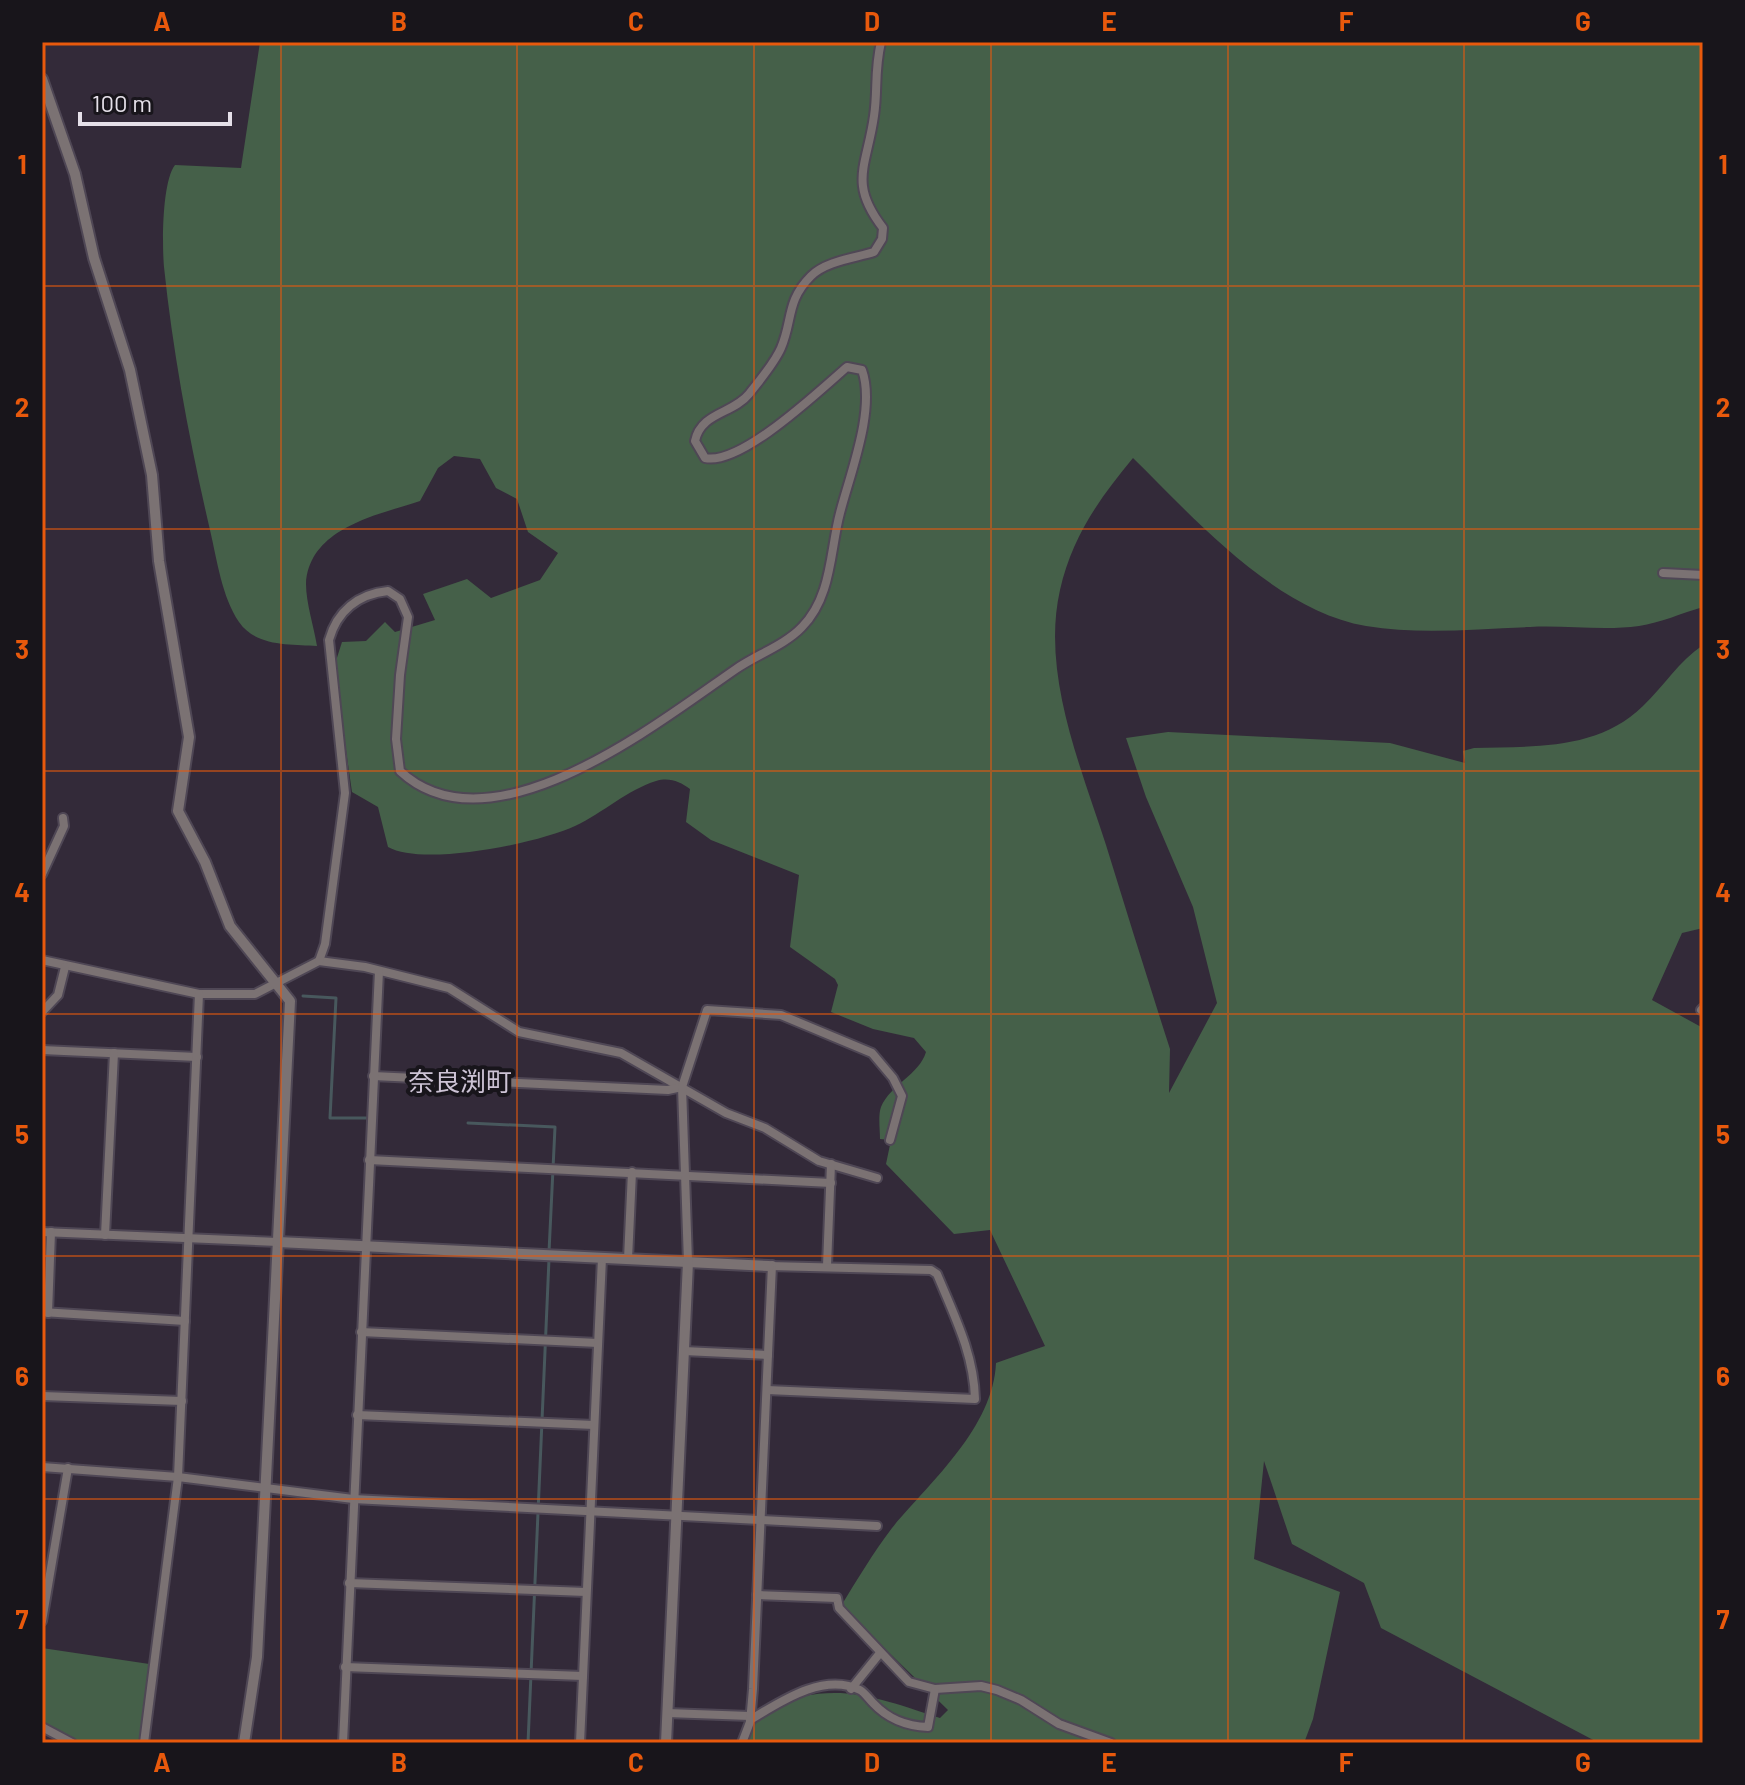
<svg xmlns="http://www.w3.org/2000/svg" width="1745" height="1785" font-family="Barlow,'Noto Sans JP',sans-serif">
	<style>
		.green { fill: #456049 }
		.lines { fill: none; stroke-linecap: round; stroke-linejoin: round }
		.stream { stroke: #48585d; stroke-width: 3 }
		.minor-casing { stroke: #4f4755; stroke-width: 12 }
		.tertiary-casing { stroke: #4f4755; stroke-width: 14 }
		.minor { stroke: #7b7273; stroke-width: 8 }
		.tertiary { stroke: #7b7273; stroke-width: 10 }
		.grid { fill: none; stroke: #e8590c; stroke-width: 2; stroke-opacity: 0.55 }
		.labels { text-anchor: middle; stroke-width: 8; stroke-linejoin: round; paint-order: stroke }
		.quarter-label { font-size: 26px; fill: #cdc3d5; stroke: #18151b }
		.neatline { fill: none; stroke: #e8590c; stroke-width: 3 }
		.grid-label { font-size: 26px; text-anchor: middle; font-weight: bold; fill: #e8590c }
	</style>
	<rect width="100%" height="100%" fill="#332a39"/>
	<g class="green">
		<path d="M260,42H1703V607C1682,613 1660,623 1639,626C1604,631 1565,625 1530,627C1475,629 1420,635 1366,626C1275,610 1196,520 1133,458C1099,499 1072,537 1060,590C1041,674 1081,767 1106,845C1127,913 1148,981 1170,1049L1169,1093L1217,1003L1193,907L1146,797L1126,738L1168,732L1390,743L1465,763L1463,751L1474,748C1533,746 1597,751 1643,706C1664,686 1679,661 1703,645V928L1682,933L1652,1000L1703,1028V1743H1599L1381,1628L1364,1583L1292,1544L1264,1461L1254,1559L1340,1592L1313,1719L1304,1743H745L756,1710C835,1681 863,1693 940,1718L948,1710L841,1606C857,1580 873,1553 892,1528C931,1481 993,1428 996,1363L1045,1346L990,1230L954,1234L886,1164L891,1140L880,1139C880,1130 878,1115 881,1107C891,1084 919,1075 926,1052L914,1038L873,1029L831,1012L838,985L835,979L790,947L799,875L711,840L686,822L690,789C680,782 670,777 656,781C627,790 603,813 575,826C539,843 423,867 388,847L378,807L352,792L334,667L342,642L366,641L385,622L395,632L435,620L423,594L467,579L491,598L540,580L558,553L528,532L517,499L496,488L480,459L454,456L438,468L420,501C377,515 309,528 306,584C306,603 314,627 317,646C291,644 256,647 239,622C222,597 217,560 210,530C190,444 173,354 164,267C162,244 162,182 175,165L241,168Z"/>
		<polygon points="42,1648 156,1665 144,1743 72,1743 42,1727"/>
	</g>
	<g class="lines">
		<g class="stream">
			<polyline points="303,996 336,998 330,1118 366,1118"/>
			<polyline points="468,1123 555,1127 549,1252"/>
			<polyline points="528,1743 549,1259"/>
		</g>
		<g class="minor-casing">
			<g id="minor">
				<polyline points="1663,573 1703,575"/>
				<polyline points="42,874 64,826 63,818"/>
				<polyline points="42,960 199,994 255,994 319,961 365,967 449,988 519,1032 621,1053 726,1113 765,1128 819,1161 877,1178"/>
				<path d="M319,961L325,944L345,793L329,640C337,611 358,594 388,591L400,599L408,617L400,675L396,739L400,771C491,856 659,722 736,669C756,655 785,645 802,627C832,597 830,550 840,513C850,474 876,409 862,370L847,367C820,390 741,466 705,458L695,441C701,412 733,414 749,394C759,381 774,364 781,348C793,320 786,301 811,276C826,261 855,258 874,252L882,239L883,228C848,183 867,166 874,116C878,90 874,72 881,42"/>
				<polyline points="1701,1010 1703,1008"/>
				<polyline points="42,1012 58,995 65,967"/>
				<polyline points="42,1050 197,1057"/>
				<polyline points="373,1076 668,1090 682,1087"/>
				<polyline points="369,1160 831,1183"/>
				<polyline points="42,1232 278,1242"/>
				<polyline points="105,1235 114,1053"/>
				<polyline points="628,1259 632,1172"/>
				<polyline points="688,1262 682,1087 707,1010 781,1015 872,1053 893,1078 902,1096 890,1140"/>
				<polyline points="827,1266 831,1164"/>
				<polyline points="42,1312 185,1321"/>
				<polyline points="48,1313 51,1232"/>
				<polyline points="361,1332 598,1343"/>
				<polyline points="684,1351 768,1355"/>
				<path d="M767,1390L975,1399C974,1354 954,1315 937,1274L931,1270L769,1266"/>
				<polyline points="42,1396 182,1401"/>
				<polyline points="357,1415 594,1425"/>
				<polyline points="42,1467 178,1477 353,1499 877,1526"/>
				<polyline points="349,1583 586,1592"/>
				<polyline points="757,1595 837,1598 839,1608 909,1682 935,1689 981,1686 997,1690 1021,1700 1059,1724 1111,1743"/>
				<polyline points="42,1621 68,1468"/>
				<polyline points="345,1667 583,1676"/>
				<polyline points="851,1689 880,1653"/>
				<polyline points="667,1713 750,1716"/>
				<path d="M750,1720C780,1702 823,1672 860,1690C864,1692 869,1699 873,1703C888,1719 905,1726 928,1727L935,1689"/>
				<polyline points="42,1727 72,1743"/>
				<polyline points="144,1743 178,1477 199,994"/>
				<polyline points="343,1743 379,971"/>
				<polyline points="580,1743 602,1258"/>
				<polyline points="742,1743 750,1722 753,1689 772,1265"/>
			</g>
		</g>
		<g class="tertiary-casing">
			<g id="tertiary">
				<polyline points="42,79 75,174 94,258 130,370 152,475 159,561 189,737 178,811 205,862 230,926 290,1001 257,1657 244,1743"/>
				<polyline points="278,1242 769,1266"/>
				<polyline points="666,1743 688,1262"/>
			</g>
		</g>
		<use href="#minor" class="minor"/>
		<use href="#tertiary" class="tertiary"/>
	</g>
	<path class="grid" d="M281,42V1743M517,42V1743M754,42V1743M991,42V1743M1228,42V1743M1464,42V1743M42,286H1703M42,529H1703M42,771H1703M42,1014H1703M42,1256H1703M42,1499H1703"/>
	<g class="labels">
		<g class="quarter-label">
			<text x="460" y="1091">奈良渕町</text>
		</g>
	</g>
	<rect width="1745" height="1785" fill="none" stroke="#18151b" stroke-width="88"/>
	<path d="M80 112v12h150v-12" fill="none" stroke="#e5e0e9" stroke-width="4"/>
	<text x="92" y="112" font-size="24" fill="#e5e0e9" stroke="#18151b" stroke-width="6" paint-order="stroke">100 m</text>
	<rect x="44" y="44" width="1657" height="1697" class="neatline"/>
	<g class="grid-label">
		<text x="162" y="31">A</text>
		<text x="399" y="31">B</text>
		<text x="636" y="31">C</text>
		<text x="872" y="31">D</text>
		<text x="1109" y="31">E</text>
		<text x="1346" y="31">F</text>
		<text x="1583" y="31">G</text>
		<text x="22" y="174">1</text>
		<text x="1723" y="174">1</text>
		<text x="22" y="417">2</text>
		<text x="1723" y="417">2</text>
		<text x="22" y="659">3</text>
		<text x="1723" y="659">3</text>
		<text x="22" y="902">4</text>
		<text x="1723" y="902">4</text>
		<text x="22" y="1144">5</text>
		<text x="1723" y="1144">5</text>
		<text x="22" y="1386">6</text>
		<text x="1723" y="1386">6</text>
		<text x="22" y="1629">7</text>
		<text x="1723" y="1629">7</text>
		<text x="162" y="1772">A</text>
		<text x="399" y="1772">B</text>
		<text x="636" y="1772">C</text>
		<text x="872" y="1772">D</text>
		<text x="1109" y="1772">E</text>
		<text x="1346" y="1772">F</text>
		<text x="1583" y="1772">G</text>
	</g>
</svg>
